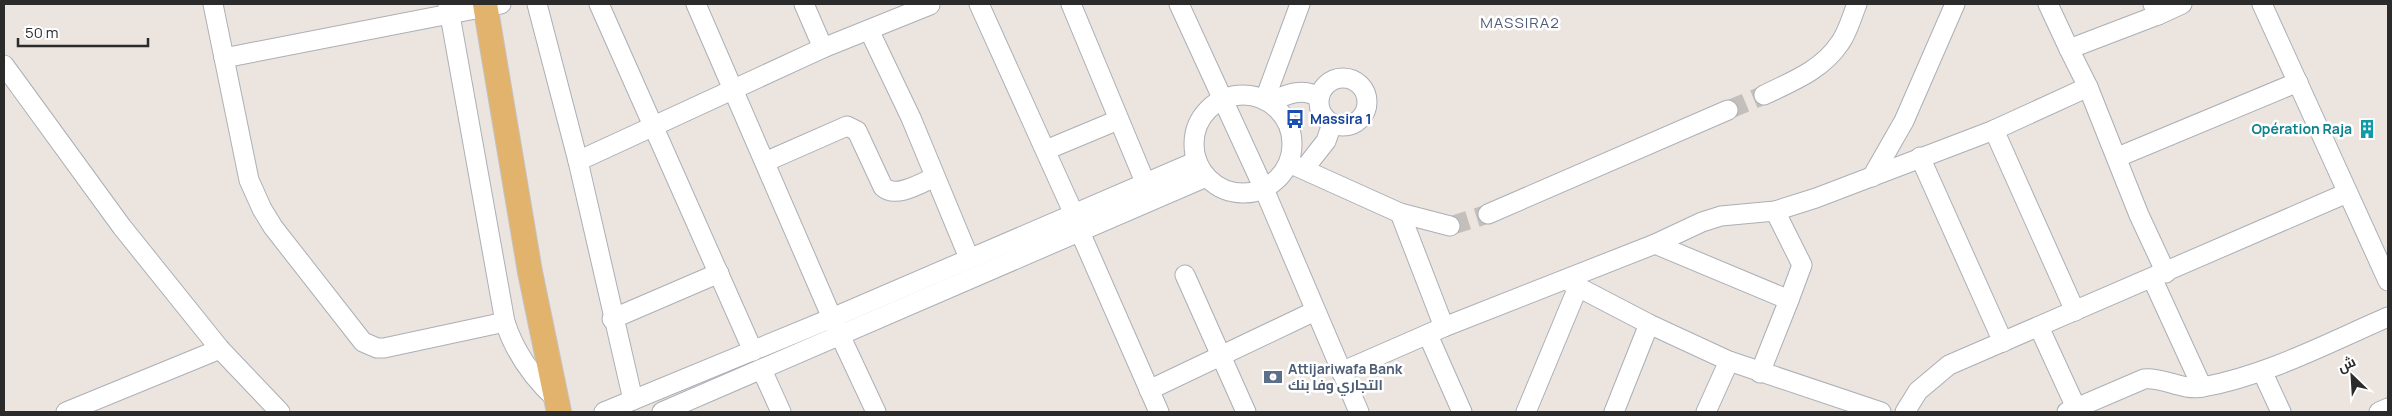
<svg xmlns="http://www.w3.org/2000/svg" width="2392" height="416" font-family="Manrope,Cairo,sans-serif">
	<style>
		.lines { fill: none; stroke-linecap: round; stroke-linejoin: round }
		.minor-tunnel { stroke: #c5bfbb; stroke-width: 19; stroke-dasharray: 19 9; stroke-linecap: butt }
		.minor-casing { stroke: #abafb6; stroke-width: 21 }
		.major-casing { stroke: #c4c4c4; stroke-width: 26 }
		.minor { stroke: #fff; stroke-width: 19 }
		.major { stroke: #e2b36d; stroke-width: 24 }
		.labels { text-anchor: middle; stroke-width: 5; stroke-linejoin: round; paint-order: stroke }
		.transit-label { font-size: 14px; font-weight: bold; fill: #164399; stroke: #fff; text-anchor: start }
		.culture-label { font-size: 14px; font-weight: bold; fill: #0d838f; stroke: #fff; text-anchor: end }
		.service-label { font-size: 14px; font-weight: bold; fill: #4e5e75; stroke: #fff; text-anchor: start }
		.neighbourhood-label { font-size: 15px; letter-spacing: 1px; fill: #505d77; stroke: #fff }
	</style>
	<rect width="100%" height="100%" fill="#ebe4df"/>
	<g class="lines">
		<g class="minor-tunnel">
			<polyline points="1728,110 1764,95"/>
			<polyline points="1450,226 1488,214"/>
		</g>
		<g class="minor-casing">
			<g id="minor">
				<polyline points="213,4 249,180 262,209 273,227 363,342 377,348 384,348 505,322"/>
				<path d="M448,4L505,322C515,353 532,377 556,399"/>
				<polyline points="537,4 578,161 633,400"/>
				<polyline points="599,4 753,351"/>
				<polyline points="696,4 832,318 876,412"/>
				<polyline points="979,4 1073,212"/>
				<polyline points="1071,4 1145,182"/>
				<polyline points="1179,4 1264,189 1359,412"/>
				<polyline points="2048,4 2069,49"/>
				<polyline points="2153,4 2158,15 2069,49 2088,87 2139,215 2166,273"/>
				<polyline points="2262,4 2388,281"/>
				<polyline points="2158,15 2182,4"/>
				<polyline points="869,30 911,118 969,258"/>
				<polyline points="823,48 930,5"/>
				<polyline points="224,58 501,4"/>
				<polyline points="4,65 122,227 220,349 280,412"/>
				<circle cx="1343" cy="102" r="24"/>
				<circle cx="1243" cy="144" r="49"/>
				<path d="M1764,95C1793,81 1822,70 1840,43C1848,32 1852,16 1857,4"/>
				<polyline points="1265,99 1300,4"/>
				<path d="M1270,102C1285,95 1304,86 1319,98"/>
				<polyline points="1994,130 2075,311"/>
				<polyline points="1046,150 1118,120"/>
				<polyline points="1920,157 2003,342"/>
				<polyline points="2118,157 2298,82"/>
				<polyline points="578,161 823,48 804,4"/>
				<path d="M765,162L847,126L857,131L883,187C896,199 921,183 935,177"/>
				<polyline points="1289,163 1400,213 1450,226"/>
				<polyline points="1304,169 1326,141 1332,124"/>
				<polyline points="1872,177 1904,121 1955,4"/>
				<polyline points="1775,211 1802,265 1789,300"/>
				<polyline points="1400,213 1444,327"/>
				<polyline points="1488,214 1728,110"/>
				<polyline points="1080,232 1159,412"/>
				<polyline points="1655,244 1789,300 1760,373"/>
				<polyline points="1185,275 1246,412"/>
				<polyline points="2152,278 2202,387"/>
				<polyline points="1578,287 1649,324 1729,361 1881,412"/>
				<polyline points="612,319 719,273"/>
				<polyline points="2039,327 2078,412"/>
				<polyline points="1428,335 1462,412"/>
				<polyline points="762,370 781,412"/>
				<polyline points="2262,371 2281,412"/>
				<polyline points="1341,372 1444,327 1655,244 1702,222 1721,216 1775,211 1816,198 1994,130 2088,87"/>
				<polyline points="1149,390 1315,311"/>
				<polyline points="66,412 220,349"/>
				<polyline points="604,412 832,318 1197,161"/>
				<polyline points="662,412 1206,177"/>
				<polyline points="1526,412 1578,287 1568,281"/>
				<polyline points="1614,412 1649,324"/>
				<polyline points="1706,412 1729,361"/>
				<polyline points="1905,412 1918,391 1949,365 2347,193"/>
				<path d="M2067,412L2144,379C2164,377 2182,391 2203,387C2268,375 2328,343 2388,317"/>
				<polyline points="2379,412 2388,408"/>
			</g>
		</g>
		<g class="major-casing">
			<polyline id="major" points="485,4 530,272 559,412"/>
		</g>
		<use href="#minor" class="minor"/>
		<use href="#major" class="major"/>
	</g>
	<defs>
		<g id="bus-bare" transform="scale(1.5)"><path d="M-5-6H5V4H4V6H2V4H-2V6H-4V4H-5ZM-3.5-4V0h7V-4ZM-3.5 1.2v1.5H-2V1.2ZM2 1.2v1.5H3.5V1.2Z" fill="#1a4fb4" stroke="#fff" stroke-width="2.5" paint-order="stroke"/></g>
		<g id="building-bare" transform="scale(1.5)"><path d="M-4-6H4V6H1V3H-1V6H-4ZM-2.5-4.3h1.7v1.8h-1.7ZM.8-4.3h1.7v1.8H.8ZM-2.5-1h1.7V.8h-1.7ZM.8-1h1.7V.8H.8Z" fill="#0f9aa8" stroke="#fff" stroke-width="2.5" paint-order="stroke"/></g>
		<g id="bank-bare" transform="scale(1.5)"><path d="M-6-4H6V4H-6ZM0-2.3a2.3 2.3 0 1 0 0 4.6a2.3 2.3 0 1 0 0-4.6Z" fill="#5c6f8a" stroke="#fff" stroke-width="2.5" paint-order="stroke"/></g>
	</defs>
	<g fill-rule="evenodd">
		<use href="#bus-bare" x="1295" y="119"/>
		<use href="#building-bare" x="2367" y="129"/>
		<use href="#bank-bare" x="1273" y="377"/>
	</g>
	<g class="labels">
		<g class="transit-label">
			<text x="1310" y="124">Massira 1</text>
		</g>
		<g class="culture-label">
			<text x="2352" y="134">Opération Raja</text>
		</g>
		<g class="service-label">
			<text x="1288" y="374">Attijariwafa Bank<tspan x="1288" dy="16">التجاري وفا بنك</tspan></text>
		</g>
		<g class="neighbourhood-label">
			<text x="1520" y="28">MASSIRA2</text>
		</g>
	</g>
	<rect width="2392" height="416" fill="none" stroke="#2b2b2b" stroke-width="10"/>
	<g transform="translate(2352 376) rotate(335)" stroke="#ffffff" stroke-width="4" paint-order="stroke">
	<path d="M0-4L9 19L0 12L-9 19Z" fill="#2b2b2b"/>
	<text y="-8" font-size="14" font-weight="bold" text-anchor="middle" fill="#2b2b2b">ش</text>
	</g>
	<path d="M18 38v8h130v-8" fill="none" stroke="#2b2b2b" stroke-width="2.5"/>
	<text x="25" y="38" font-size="15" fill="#2b2b2b" stroke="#ffffff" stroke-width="4" paint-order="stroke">50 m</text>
</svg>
